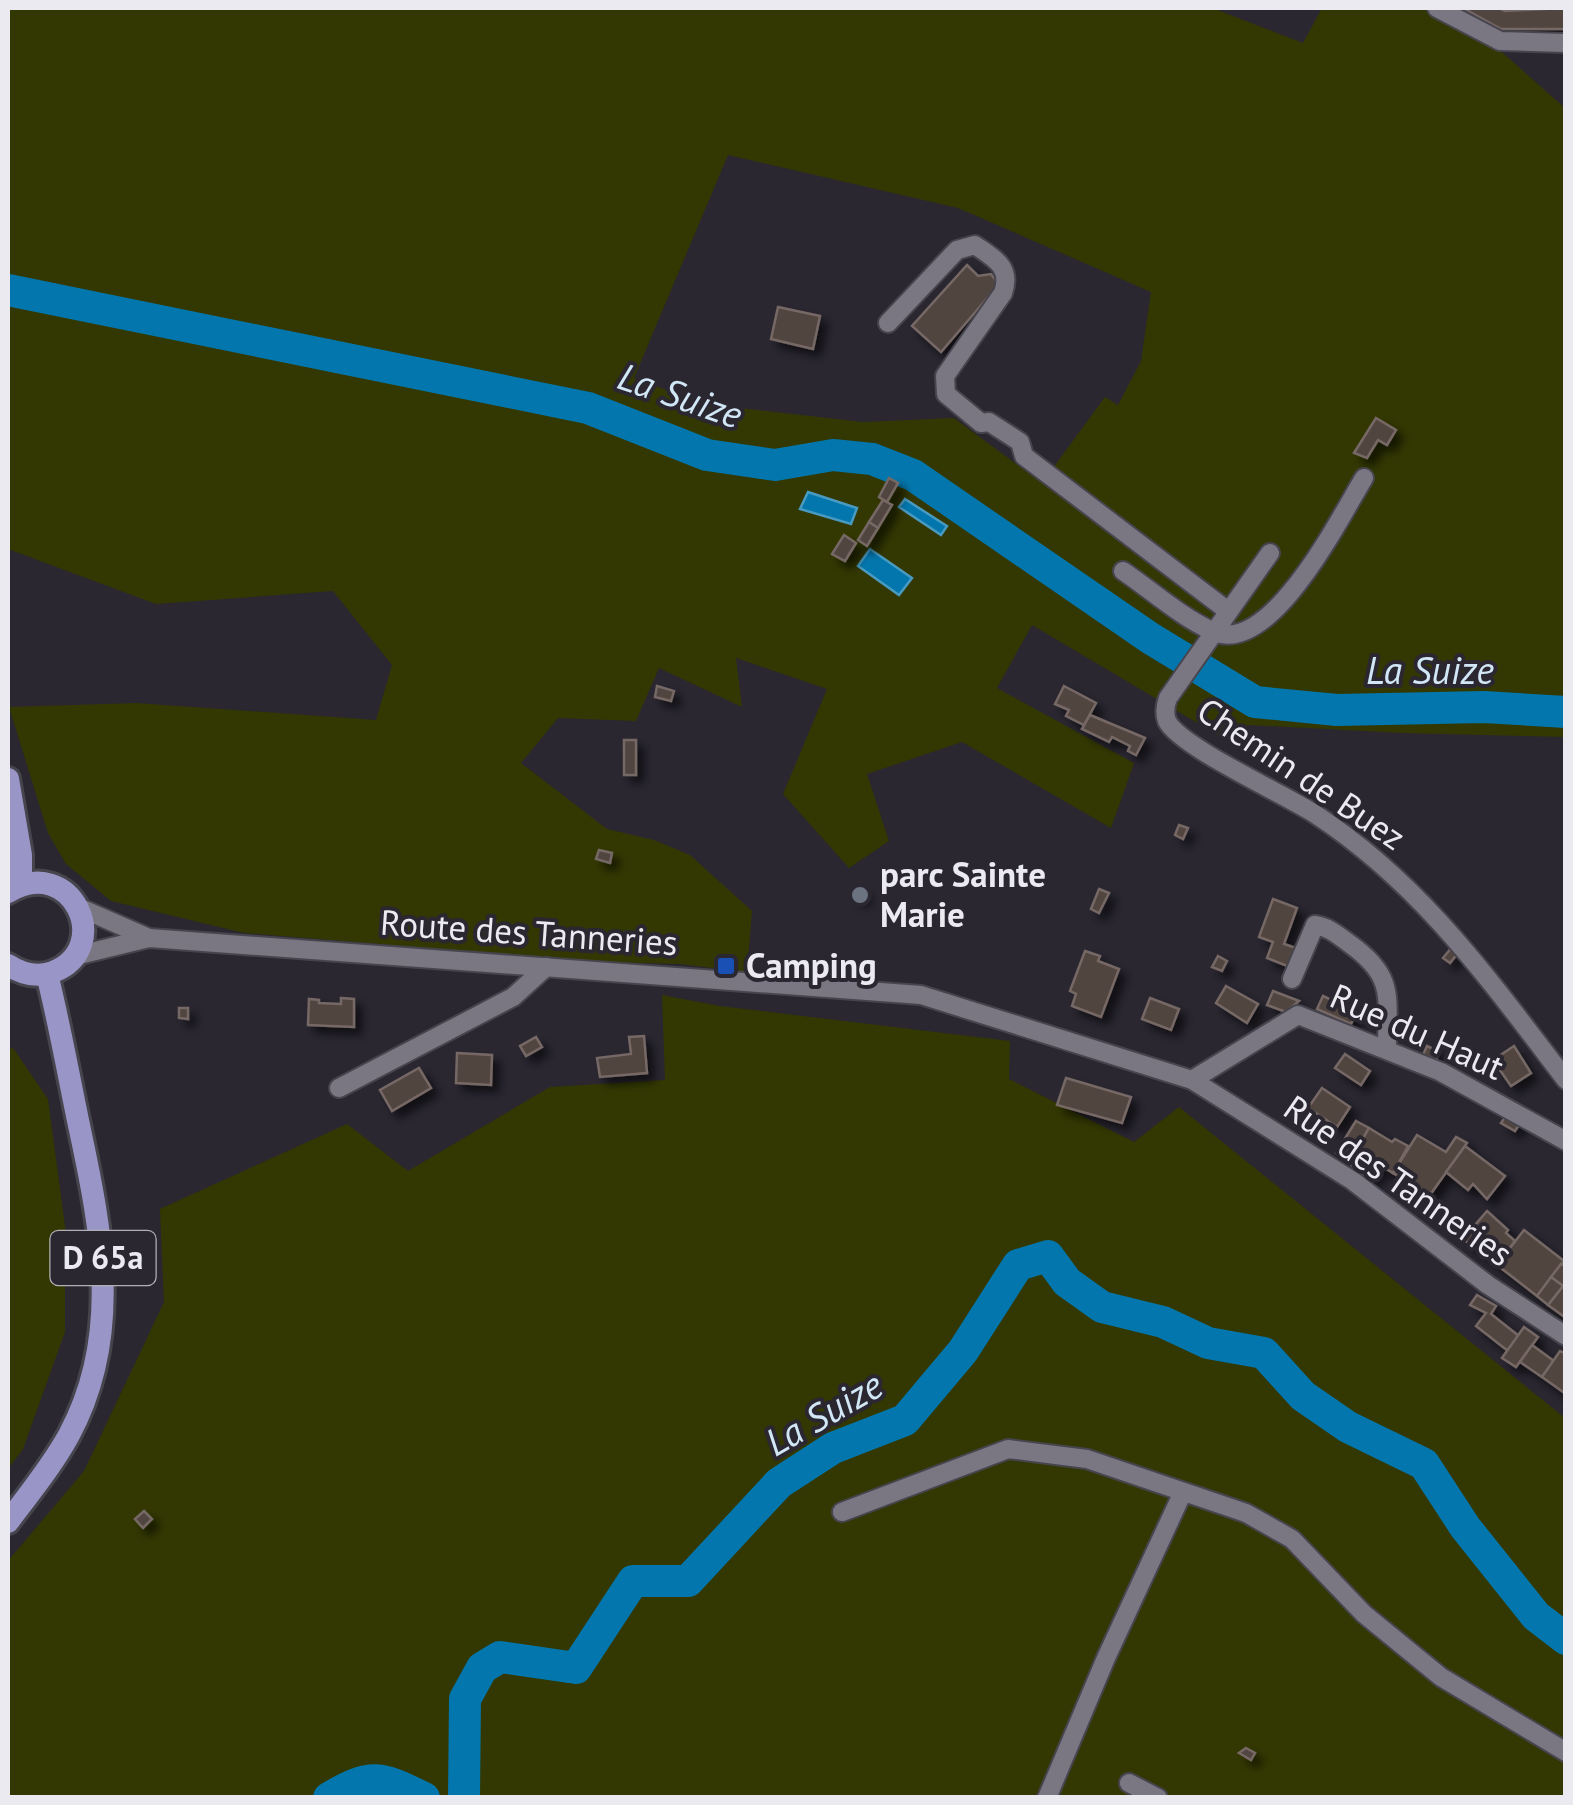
<svg xmlns="http://www.w3.org/2000/svg" width="1573" height="1805" font-family="'PT Sans',sans-serif">
	<style>
		.green { fill: #333802; fill-rule: evenodd }
		.water { fill: #0377ad; stroke: #499ac1; stroke-width: 2.5 }
		.lines { fill: none; stroke-linecap: round; stroke-linejoin: round }
		.river { stroke: #0377ad; stroke-width: 32 }
		.building { fill: #514440; stroke: #766865; stroke-width: 2.5; filter: url(#shadow) }
		.minor-casing { stroke: #46444d; stroke-width: 22 }
		.major-casing { stroke: #46444d; stroke-width: 28 }
		.minor { stroke: #7a7783; stroke-width: 18 }
		.major { stroke: #9996c7; stroke-width: 22 }
		.worship-dot { fill: #6b7280; stroke: #2a2731; stroke-width: 4 }
		.transit-dot { fill: #1a4fb4; stroke: #2a2731; stroke-width: 4 }
		.labels { text-anchor: middle; stroke-width: 8; stroke-linejoin: round; paint-order: stroke }
		.shield { fill: #2a2731; stroke: #b2b0b7; stroke-width: 2.5 }
		.shield-label { font-size: 32px; font-weight: bold; fill: #eceaf1 }
		.street-label { font-size: 35px; fill: #eceaf1; stroke: #2a2731 }
		.poi-label { font-size: 35px; font-weight: bold; fill: #eceaf1; stroke: #2a2731; text-anchor: start }
		.water-label { font-size: 38px; font-style: italic; fill: #d2e7f6; stroke: #2a2731 }
	</style>
	<defs>
		<filter id="shadow"><feDropShadow dx="7" dy="7" stdDeviation="5" flood-color="#0009"/></filter>
	</defs>
	<rect width="100%" height="100%" fill="#2a2731"/>
	<g class="green">
		<path d="M8,8H1212L1303,43L1322,8H1423L1503,53L1565,108V737L1402,733L1249,725L1231,743L1032,625L997,688L1134,763L1111,828L962,742L867,774L889,841L849,868L783,794L827,689L736,658L742,707L659,668L636,721L558,718L521,763L607,829L654,840L690,855L752,911L747,972L679,964L604,962L244,933L111,901L66,864L48,833L9,707L136,703L376,720L392,665L333,591L156,604L8,549ZM728,155L958,208L1151,292L1141,361L1118,405L1105,397L1042,483L954,418L863,422L704,404L634,378Z"/>
		<polygon points="662,995 720,1006 1010,1041 1009,1079 1134,1142 1179,1107 1565,1418 1565,1797 8,1798 8,1561 84,1471 164,1302 160,1209 347,1124 408,1171 550,1087 665,1080"/>
		<polygon points="13,1048 48,1099 65,1226 65,1332 23,1449 8,1469 8,1049"/>
	</g>
	<g class="water">
		<polygon points="808,492 857,508 851,524 800,509"/>
		<polygon points="905,499 947,526 941,535 899,507"/>
		<polygon points="870,549 912,578 899,595 858,566"/>
	</g>
	<g class="lines">
		<g class="river">
			<polyline points="8,290 588,408 707,455 775,465 833,455 872,459 913,475 1150,638 1255,702 1337,710 1484,707 1566,712"/>
			<path d="M329,1798C372,1772 381,1777 424,1798"/>
			<polyline points="464,1798 465,1699 482,1668 500,1657 576,1668 633,1581 688,1581 779,1483 833,1448 905,1420 963,1351 1018,1265 1048,1256 1067,1282 1102,1307 1163,1322 1208,1343 1264,1353 1303,1396 1348,1427 1424,1464 1465,1527 1536,1616 1566,1639"/>
		</g>
	</g>
	<g class="building">
		<polygon points="1463,8 1499,8 1505,11 1566,8 1566,29 1501,29"/>
		<polygon points="967,265 978,276 991,274 997,282 996,288 941,352 912,326"/>
		<polygon points="778,307 820,316 813,349 771,339"/>
		<polygon points="1376,418 1396,430 1387,445 1378,440 1367,458 1354,453"/>
		<polygon points="889,478 898,483 887,502 879,497"/>
		<polygon points="883,500 892,505 878,528 869,522"/>
		<polygon points="869,522 878,528 867,546 858,540"/>
		<polygon points="844,535 856,543 845,561 832,554"/>
		<polygon points="657,686 674,691 671,701 655,697"/>
		<polygon points="1064,686 1096,703 1084,725 1066,716 1069,710 1055,704"/>
		<polygon points="1090,715 1145,738 1136,755 1128,751 1130,746 1112,737 1109,742 1082,729"/>
		<rect x="624" y="740" width="12" height="35"/>
		<polygon points="1179,825 1188,828 1183,839 1175,835"/>
		<polygon points="599,850 612,853 610,863 596,859"/>
		<polygon points="855,888 864,889 863,899 853,898"/>
		<polygon points="1099,889 1109,893 1099,913 1091,909"/>
		<polygon points="1273,899 1297,908 1284,944 1296,948 1290,967 1267,958 1273,942 1259,937"/>
		<polygon points="1452,947 1458,953 1450,963 1443,958"/>
		<polygon points="1085,951 1100,956 1098,961 1119,969 1101,1017 1072,1006 1076,994 1070,991"/>
		<polygon points="1218,956 1227,961 1222,971 1212,967"/>
		<polygon points="1226,986 1258,1004 1247,1023 1216,1003"/>
		<polygon points="1273,991 1299,1001 1286,1012 1267,1005"/>
		<polygon points="1323,996 1353,1010 1351,1014 1355,1016 1351,1024 1317,1009"/>
		<polygon points="341,998 354,999 354,1027 308,1025 309,999 319,1000 319,1003 341,1004"/>
		<polygon points="1150,998 1179,1009 1171,1030 1142,1019"/>
		<polygon points="179,1008 188,1008 188,1019 179,1018"/>
		<polygon points="644,1036 647,1073 600,1077 597,1058 631,1054 629,1037"/>
		<polygon points="536,1037 542,1047 526,1056 520,1046"/>
		<polygon points="1427,1046 1440,1052 1435,1061 1423,1055"/>
		<polygon points="1514,1046 1531,1073 1511,1086 1493,1060"/>
		<polygon points="457,1053 492,1055 491,1085 456,1083"/>
		<polygon points="1345,1054 1370,1071 1361,1085 1335,1068"/>
		<polygon points="419,1068 431,1088 392,1111 380,1090"/>
		<polygon points="1066,1078 1131,1097 1122,1123 1057,1105"/>
		<polygon points="1322,1088 1350,1107 1337,1127 1308,1108"/>
		<polygon points="1507,1114 1521,1122 1515,1131 1501,1123"/>
		<polygon points="1356,1121 1369,1128 1349,1163 1336,1153"/>
		<polygon points="1369,1128 1392,1142 1395,1139 1408,1146 1393,1173 1381,1166 1372,1181 1349,1163"/>
		<polygon points="1417,1135 1446,1152 1456,1137 1467,1143 1430,1195 1393,1173"/>
		<polygon points="1465,1146 1505,1176 1487,1199 1473,1184 1468,1190 1446,1172"/>
		<polygon points="1487,1211 1508,1230 1506,1233 1515,1241 1497,1265 1463,1239"/>
		<polygon points="1524,1230 1564,1261 1537,1296 1497,1265"/>
		<polygon points="1561,1264 1566,1267 1566,1318 1548,1305 1563,1286 1551,1277"/>
		<polygon points="1551,1277 1563,1286 1548,1305 1537,1296"/>
		<polygon points="1477,1295 1496,1306 1491,1314 1519,1336 1508,1351 1476,1326 1486,1313 1470,1305"/>
		<polygon points="1524,1327 1538,1337 1516,1367 1502,1358"/>
		<polygon points="1532,1345 1554,1361 1542,1377 1520,1362"/>
		<polygon points="1560,1351 1566,1354 1566,1394 1542,1377"/>
		<polygon points="144,1511 152,1519 143,1528 135,1519"/>
		<polygon points="1246,1748 1255,1753 1251,1760 1239,1753"/>
	</g>
	<g class="lines">
		<g class="minor-casing">
			<g id="minor">
				<polyline points="1437,8 1500,41 1566,43"/>
				<path d="M888,323L957,250L975,245C995,259 1012,267 1003,293L945,376L946,394L981,423L989,422L1020,442L1024,456L1228,611"/>
				<path d="M1270,553L1168,698C1165,706 1164,713 1167,721C1180,747 1286,795 1315,814C1422,884 1490,981 1566,1080"/>
				<path d="M1123,571C1151,590 1181,617 1212,631C1270,659 1340,517 1364,478"/>
				<polyline points="78,907 149,938"/>
				<polyline points="75,956 149,938 921,995 1192,1080 1353,1181 1488,1285 1566,1336"/>
				<path d="M1292,979L1315,925C1329,927 1339,936 1350,944C1396,977 1387,997 1387,1049"/>
				<polyline points="1192,1080 1298,1015 1441,1072 1566,1141"/>
				<polyline points="339,1088 513,997 546,967"/>
				<polyline points="842,1512 1008,1449 1087,1459 1246,1513 1292,1539 1364,1614 1441,1677 1566,1752"/>
				<polyline points="1129,1783 1158,1798"/>
				<polyline points="1047,1798 1106,1658 1183,1492"/>
			</g>
		</g>
		<g class="major-casing">
			<g id="major">
				<polyline points="8,779 21,855 21,885"/>
				<path d="M8,892C72,853 115,948 53,972C37,978 22,974 8,965"/>
				<path d="M8,1522C29,1494 52,1466 69,1435C122,1337 102,1233 80,1130C69,1078 60,1026 47,974"/>
			</g>
		</g>
		<use href="#minor" class="minor"/>
		<use href="#major" class="major"/>
	</g>
	<circle class="worship-dot" cx="860" cy="895" r="10"/>
	<rect class="transit-dot" x="716" y="956" width="20" height="20" rx="5"/>
	<g class="labels">
		<rect class="shield" x="50.5" y="1231" width="105" height="54" rx="8"/>
		<g class="shield-label">
			<text x="103" y="1269">D 65a</text>
		</g>
		<g class="street-label">
			<text transform="translate(1301 774) rotate(34)" y="12">Chemin de Buez</text>
			<text transform="translate(529 933) rotate(4)" y="12">Route des Tanneries</text>
			<text transform="translate(1417 1032) rotate(24)" y="12">Rue du Haut</text>
			<text transform="translate(1398 1181) rotate(35)" y="12">Rue des Tanneries</text>
		</g>
		<g class="poi-label">
			<text x="880" y="887">parc Sainte<tspan x="880" dy="40">Marie</tspan></text>
			<text x="746" y="978">Camping</text>
		</g>
		<g class="water-label">
			<text transform="translate(680 396) rotate(19)" y="13">La Suize</text>
			<text x="1430" y="684">La Suize</text>
			<text transform="translate(824 1414) rotate(-30)" y="13">La Suize</text>
		</g>
	</g>
	<rect width="1573" height="1805" fill="none" stroke="#eceaf1" stroke-width="20"/>
</svg>
